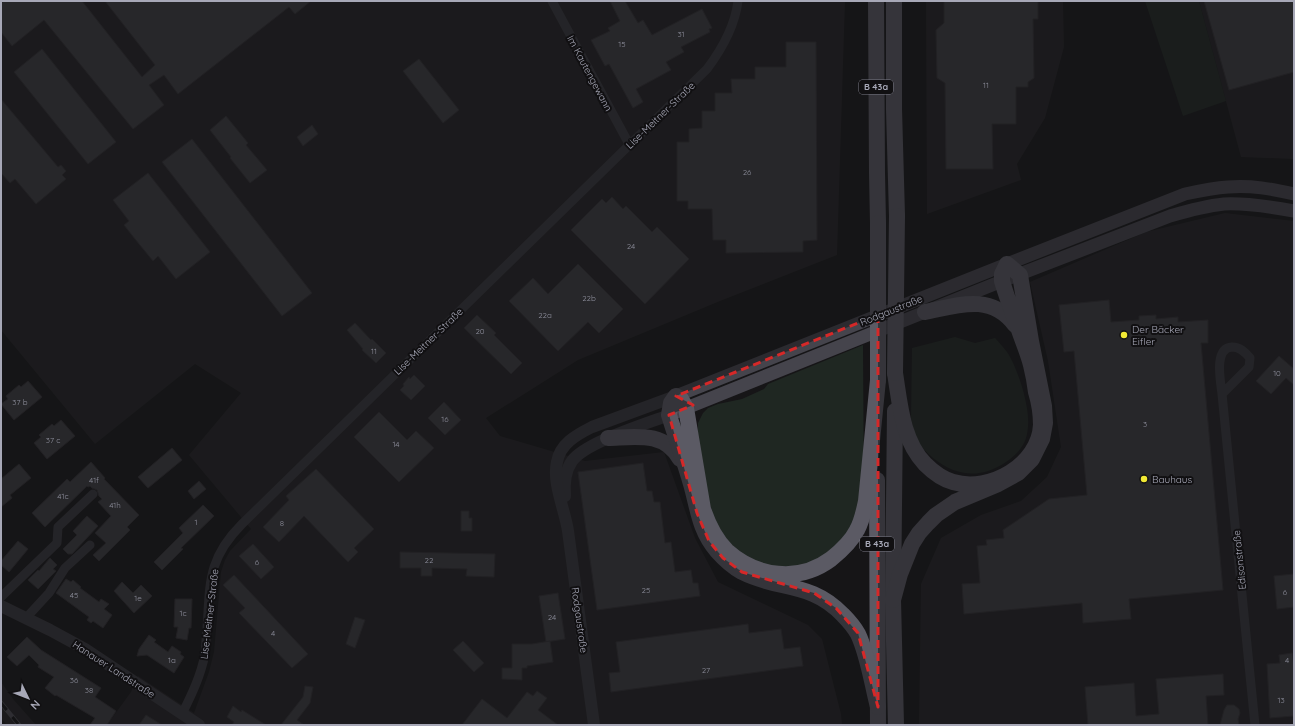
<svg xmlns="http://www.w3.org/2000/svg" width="1295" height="726" font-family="Quicksand,sans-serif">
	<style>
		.built { fill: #222124 }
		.green { fill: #1f2722 }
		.building { fill: #3d3c41; stroke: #312f33 }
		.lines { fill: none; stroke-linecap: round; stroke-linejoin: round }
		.minor { stroke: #37363c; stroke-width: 9 }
		.tertiary { stroke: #37363c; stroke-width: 12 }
		.secondary { stroke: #45444c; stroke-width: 13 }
		.trunk { stroke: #5b5a64; stroke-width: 16 }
		.rail-casing { stroke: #4c4b53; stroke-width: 4.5 }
		.rail { stroke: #111012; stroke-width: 3; stroke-dasharray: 9; stroke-linecap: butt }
		.trunk-bridge { stroke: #5b5a64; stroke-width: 16 }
		.marked { fill: none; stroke: #d62828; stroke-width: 3; stroke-dasharray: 8 5; stroke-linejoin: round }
		.poi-dot { fill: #f1e934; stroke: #111012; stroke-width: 1.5 }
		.labels { text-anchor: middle; stroke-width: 4; stroke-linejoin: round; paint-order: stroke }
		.number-label { font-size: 8px; fill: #8c8d9a }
		.shield { fill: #111012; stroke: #7a7a86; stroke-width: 1 }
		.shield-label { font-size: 9px; font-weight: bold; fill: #a7a8b7 }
		.street-label { font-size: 10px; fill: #a7a8b7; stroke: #111012 }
		.poi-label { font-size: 10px; fill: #a7a8b7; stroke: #111012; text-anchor: start }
	</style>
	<rect width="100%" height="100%" fill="#161517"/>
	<g class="built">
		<polygon points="1,1 845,1 837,255 720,301 578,360 486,418 500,436 585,461 664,452 695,538 718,582 808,625 822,639 841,714 842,725 107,725 131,692 138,676 194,713 209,672 214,652 221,572 225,560 230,551 251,529 189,455 241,393 195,364 95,444 1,330"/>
		<polygon points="926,1 1063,1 1064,47 1045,118 1017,164 1021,180 927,214"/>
		<polygon points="1199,1 1294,1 1294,159 1241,157"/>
		<polygon points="1225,213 1294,221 1294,725 919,725 921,584 941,538 981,515 1021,501 1047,477 1061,447 1048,361 1030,282 1146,232"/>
		<polygon points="1,682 13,699 36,725 7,725 1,718"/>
	</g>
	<g class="green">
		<polygon points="1145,1 1199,1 1226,101 1183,116"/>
		<path d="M955,337L975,343L995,338C999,342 1003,347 1007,352C1014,362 1021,382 1024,394C1027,407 1030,420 1027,434C1025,446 1016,455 1006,462C981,479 957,477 933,458C927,453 921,447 917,440C914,433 913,426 911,419L912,348Z"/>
		<polygon points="863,345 864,501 860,517 824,561 779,571 739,556 711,521 698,443 698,423 703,413 708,408 718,404 742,399 764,389 768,384"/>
	</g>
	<g class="building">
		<polygon points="4,1 82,1 142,77 155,65 105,1 311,1 295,14 289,7 178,94 164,75 149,85 164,105 133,129 44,20 12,46 1,32 1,3"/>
		<polygon points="610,1 625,1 638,23 643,20 652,35 702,9 712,28 709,29 710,32 681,47 684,52 666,62 671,70 636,89 643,102 633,108 609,64 605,66 591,40 610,31 608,28 620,21"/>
		<polygon points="944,1 1038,1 1038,19 1033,19 1034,78 1028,82 1028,87 1016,87 1016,124 992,124 993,169 946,169 945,83 937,78 936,30 944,23"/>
		<polygon points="1204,1 1294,1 1294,72 1229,90"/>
		<polygon points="786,42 816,42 817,240 803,241 803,252 726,253 726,240 713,240 712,209 688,209 688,201 677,201 677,142 689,142 689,129 702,128 702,111 715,111 715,93 732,93 731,79 755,79 755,67 786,67"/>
		<polygon points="42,49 116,142 88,164 14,72"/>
		<polygon points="419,59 459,110 443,123 403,71"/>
		<polygon points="1,99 58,167 61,165 66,171 62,175 66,179 36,204 15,179 10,183 1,173"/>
		<polygon points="226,116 248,143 246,145 267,170 250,183 230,158 231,157 210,130"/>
		<polygon points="312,125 318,134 303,146 297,137"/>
		<polygon points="192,139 312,293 282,316 162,162"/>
		<polygon points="148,173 210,252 176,279 158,256 153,261 135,239 124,225 129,221 113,200"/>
		<polygon points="612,197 623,209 626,206 652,232 657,227 689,259 645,304 571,230 602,199 606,203"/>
		<polygon points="578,264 623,309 599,333 588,322 558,351 509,301 533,278 548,294"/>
		<polygon points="1109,300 1111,322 1139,320 1139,316 1156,315 1156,319 1178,317 1178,322 1208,320 1208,343 1201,343 1223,590 1129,599 1131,619 1083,623 1082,603 964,614 962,584 980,583 977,546 987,545 986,540 1004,538 1003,530 1049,499 1087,495 1074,351 1064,352 1059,305"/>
		<polygon points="477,315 496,333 494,335 522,363 511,374 464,328"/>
		<polygon points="355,323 371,340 372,339 386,353 376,363 362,350 363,349 347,330"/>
		<polygon points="1279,356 1294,369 1294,385 1286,378 1271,394 1256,381"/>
		<polygon points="414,375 425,386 411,400 400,390 404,386 403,384 409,377 410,379"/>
		<polygon points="28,381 42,397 14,420 1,404 8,399 6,396 19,385 21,387"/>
		<polygon points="444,402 461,420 445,435 428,418"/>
		<polygon points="379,412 407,440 416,431 434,448 399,482 354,437"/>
		<polygon points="61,420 75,436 47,459 34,443 41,437 39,435 52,424 54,426"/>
		<polygon points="172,448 182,460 148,488 138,477"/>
		<polygon points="91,462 105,478 104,479 139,515 127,527 130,530 99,561 93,555 106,543 95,533 111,516 98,502 102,499 99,496 97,490 92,488 90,486 88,487 87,486 45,527 32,513 67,479 70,482"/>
		<polygon points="643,463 647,491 652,491 654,502 660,502 665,543 671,542 675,572 691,570 693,583 698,583 700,596 597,610 578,472"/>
		<polygon points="19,464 31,478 10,495 12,498 1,507 1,479"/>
		<polygon points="316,469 374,529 354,548 358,552 348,562 304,516 279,542 263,527 289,500 286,496"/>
		<polygon points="199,481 206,489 194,499 188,491"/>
		<polygon points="203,505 214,516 181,548 183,549 162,570 154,562 183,533 179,528"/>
		<polygon points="461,511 469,511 469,518 472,518 472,531 461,531"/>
		<polygon points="87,516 98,526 72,554 68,554 63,549 77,535 73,531"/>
		<polygon points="18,541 28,549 9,572 1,565 1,561"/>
		<polygon points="253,544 274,567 261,579 239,556"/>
		<polygon points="400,552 495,554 494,577 466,576 467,569 432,568 432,576 421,576 421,568 400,568"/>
		<polygon points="50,558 57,565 53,569 56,571 38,589 28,580 38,570 39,571"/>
		<polygon points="1294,574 1294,607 1277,609 1274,576"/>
		<polygon points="234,575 308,654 292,668 239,613 245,608 223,585"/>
		<polygon points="66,579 71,582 73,580 81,587 80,588 99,602 101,599 109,604 104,609 112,615 103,628 93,621 91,623 87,620 89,617 56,593"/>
		<polygon points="122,582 133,593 141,585 152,596 134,613 114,591"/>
		<polygon points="558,593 565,639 546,642 539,596"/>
		<polygon points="175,599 192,599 191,628 189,628 187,640 176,638 178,627 174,627"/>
		<polygon points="355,617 365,620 355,648 346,644"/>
		<polygon points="748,624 749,633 781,629 784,649 800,647 803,666 611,692 609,673 620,672 616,642"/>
		<polygon points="149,635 156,640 154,642 168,652 172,646 181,652 180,654 184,657 174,673 147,655 137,656 139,649"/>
		<polygon points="27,637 41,650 101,688 95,697 116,711 107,725 90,725 95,718 56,695 55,696 45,688 54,677 38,667 39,665 29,655 17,666 7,657"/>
		<polygon points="463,641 484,663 474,672 453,650"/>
		<polygon points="550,641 553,662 527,666 527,668 522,668 522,680 502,679 502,668 512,668 512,644 532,644"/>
		<polygon points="1292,653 1294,666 1294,716 1270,718 1267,664 1280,663 1279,655"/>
		<polygon points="1223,674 1224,695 1206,696 1208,725 1088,725 1085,687 1134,683 1136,716 1159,714 1156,679"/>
		<polygon points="305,686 313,687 310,703 297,720 304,725 281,725 303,697"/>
		<polygon points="537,691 547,698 538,710 558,725 462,725 482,699 507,718 527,692 533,696"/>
		<polygon points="1227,705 1234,705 1239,709 1240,713 1238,719 1239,725 1220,725 1224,710"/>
		<polygon points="233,706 241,712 242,710 266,725 232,725 234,722 227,717"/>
		<polygon points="146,715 162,725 139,725"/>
	</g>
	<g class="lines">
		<g class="minor">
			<polyline points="552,1 629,144"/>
			<path d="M1222,394L1249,367L1250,358C1245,352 1240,347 1232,347C1213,348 1221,383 1222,394L1255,725"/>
			<polyline points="1,597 57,543 58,527 93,494"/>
			<polyline points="26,618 49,593 65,568 90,545"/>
			<path d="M182,714C192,694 201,675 205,654C206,646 206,637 207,629C210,584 207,559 242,524L707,69C722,49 735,26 738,1"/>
		</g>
		<g class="tertiary">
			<path d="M565,496C564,484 565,471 572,461C586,442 646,424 669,415"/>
			<polyline points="1,606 50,630 85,649 199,725"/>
			<path d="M594,725C585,660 577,596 568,531C565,510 552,483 557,462C560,444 576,435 592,427L676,396"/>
		</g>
		<g class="secondary">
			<path d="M676,396L1007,264L1185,194C1199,191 1214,188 1228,187C1251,185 1272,189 1294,194"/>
			<path d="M669,415L1002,281L1170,216C1187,211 1205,206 1224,204C1246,203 1272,207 1294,211"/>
		</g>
		<g class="trunk">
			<polyline points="876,1 877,173 878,223"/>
			<polyline points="894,1 894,109 897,216"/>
			<path d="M925,312C959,305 991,293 1015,325"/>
			<polyline points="895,411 893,600 896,725"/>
			<path d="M608,438C636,437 664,431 680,459"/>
			<polyline points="877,480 878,725"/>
			<path d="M893,600L900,574L912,544L919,533L928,523L936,515L955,502L998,484L1018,473L1032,459L1042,439L1045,423L1044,406L1031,341L1020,275L1007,264L1002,274V281C1007,298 1013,314 1019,330C1023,342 1028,353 1031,365C1033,373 1035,383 1036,392C1039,402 1041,413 1041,425C1039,465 990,493 953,482C942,479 933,472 925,464C902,440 900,404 895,373"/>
			<path d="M878,707C872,684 868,655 858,634C854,627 849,621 843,615C811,581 779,591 742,572C733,567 724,559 717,551C699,530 698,508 691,484C684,460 676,438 669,415L671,403L676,396L681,399L686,408L703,509C708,524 715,539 727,551C756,577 799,583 831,559C841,551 851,542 857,530C862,521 864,511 866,501L878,380"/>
		</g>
		<g class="rail-casing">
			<polyline id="rail" points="1,703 19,725"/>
		</g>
		<use href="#rail" class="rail"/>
		<g class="trunk-bridge">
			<polyline points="895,373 897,216"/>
			<polyline points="878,380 878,223"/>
		</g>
	</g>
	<path d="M0 0H1295V726H0ZM878,315V707L858,633L836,608L814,593L742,572L723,558L709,541L697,513L669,415L693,405L676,396Z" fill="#161517" fill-opacity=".55" fill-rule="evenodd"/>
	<path class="marked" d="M878,315V707L858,633L836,608L814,593L742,572L723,558L709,541L697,513L669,415L693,405L676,396Z"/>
	<g class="poi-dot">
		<circle cx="1124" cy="335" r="4"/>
		<circle cx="1144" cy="479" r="4"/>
	</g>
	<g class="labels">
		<g class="number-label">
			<text x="681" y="37">31</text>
			<text x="622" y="47">15</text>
			<text x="986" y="88">11</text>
			<text x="747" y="175">26</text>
			<text x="631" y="249">24</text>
			<text x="589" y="301">22b</text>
			<text x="545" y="318">22a</text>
			<text x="480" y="334">20</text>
			<text x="374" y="354">11</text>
			<text x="1277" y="376">10</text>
			<text x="20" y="405">37 b</text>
			<text x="445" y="422">16</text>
			<text x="1145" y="427">3</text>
			<text x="53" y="443">37 c</text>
			<text x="396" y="447">14</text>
			<text x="94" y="483">41f</text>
			<text x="63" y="499">41c</text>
			<text x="115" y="508">41h</text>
			<text x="196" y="525">1</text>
			<text x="282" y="526">8</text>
			<text x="429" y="563">22</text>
			<text x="257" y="565">6</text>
			<text x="646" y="593">25</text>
			<text x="1285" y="595">6</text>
			<text x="74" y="598">45</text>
			<text x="138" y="601">1e</text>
			<text x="183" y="616">1c</text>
			<text x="552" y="620">24</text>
			<text x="273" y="636">4</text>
			<text x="172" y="663">1a</text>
			<text x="1287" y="663">4</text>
			<text x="706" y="673">27</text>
			<text x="74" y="683">36</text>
			<text x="89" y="693">38</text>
			<text x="1281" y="703">13</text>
		</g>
		<g class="shield">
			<rect x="859" y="80" width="34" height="14" rx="3"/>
			<rect x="860" y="537" width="34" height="14" rx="3"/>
		</g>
		<g class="shield-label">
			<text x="876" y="90">B 43a</text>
			<text x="877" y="547">B 43a</text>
		</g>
		<g class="street-label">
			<text transform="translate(590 73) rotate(62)" y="4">Im Kautengewann</text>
			<text transform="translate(660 115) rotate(-44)" y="4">Lise-Meitner-Straße</text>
			<text transform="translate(891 310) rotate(-22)" y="4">Rodgaustraße</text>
			<text transform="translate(428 341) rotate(-44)" y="4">Lise-Meitner-Straße</text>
			<text transform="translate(1239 560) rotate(-96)" y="4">Edisonstraße</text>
			<text transform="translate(209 614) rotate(-83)" y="4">Lise-Meitner-Straße</text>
			<text transform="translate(580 620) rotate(82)" y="4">Rodgaustraße</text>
			<text transform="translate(114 669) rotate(33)" y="4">Hanauer Landstraße</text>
		</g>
		<g class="poi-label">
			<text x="1132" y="333">Der Bäcker<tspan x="1132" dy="12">Eifler</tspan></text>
			<text x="1152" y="483">Bauhaus</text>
		</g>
	</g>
	<rect width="1295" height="726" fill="none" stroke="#a7a8b7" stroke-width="4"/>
	<g transform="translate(28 698) rotate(133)" stroke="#111012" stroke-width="3" paint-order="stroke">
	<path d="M0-3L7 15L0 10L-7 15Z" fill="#a7a8b7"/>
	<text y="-6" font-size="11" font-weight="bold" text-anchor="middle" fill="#a7a8b7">N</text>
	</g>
</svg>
